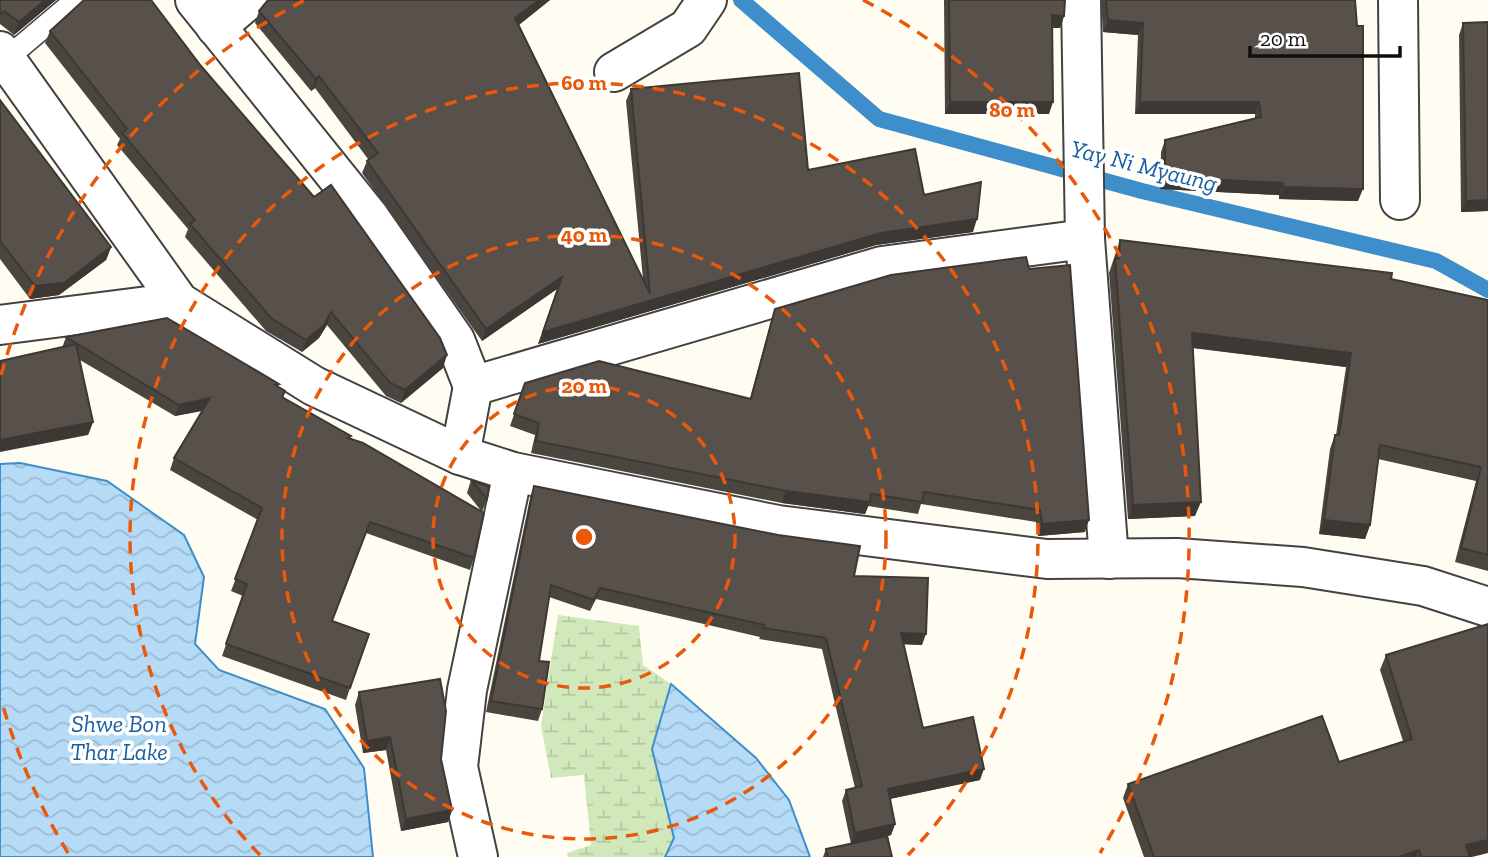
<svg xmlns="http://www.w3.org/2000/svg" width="1488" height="857" font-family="'Zilla Slab',serif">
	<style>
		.wetland { fill: url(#wetland-marsh) }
		.water { fill: url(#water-waves); stroke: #3e8ecc; stroke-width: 2 }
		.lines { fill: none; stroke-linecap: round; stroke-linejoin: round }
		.stream { stroke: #3e8ecc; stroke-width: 16 }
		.lane-casing { stroke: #424242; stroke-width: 24 }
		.street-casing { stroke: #424242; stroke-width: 42 }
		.lane { stroke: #fff; stroke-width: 21 }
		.street { stroke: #fff; stroke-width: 38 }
		.wall { fill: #4b4540 }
		.shaded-wall { fill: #3d3834 }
		.building { fill: #57504b; stroke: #3d3834; stroke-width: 2 }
		.ring { fill: none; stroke: #e8590c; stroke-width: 3.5; stroke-dasharray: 12 9 }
		.labels { text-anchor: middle; stroke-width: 7; stroke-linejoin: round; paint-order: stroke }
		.water-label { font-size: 24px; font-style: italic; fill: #1960a0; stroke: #fff }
		.centre { fill: #e8590c; stroke: #fff; stroke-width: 3.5 }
		.ring-label { font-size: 21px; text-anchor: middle; font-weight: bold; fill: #e8590c; stroke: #fff; stroke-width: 7; stroke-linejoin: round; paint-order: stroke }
	</style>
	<defs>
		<pattern id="wetland-marsh" width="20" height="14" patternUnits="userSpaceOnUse" patternTransform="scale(1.75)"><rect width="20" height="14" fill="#d1e9ba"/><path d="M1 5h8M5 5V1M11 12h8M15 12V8" fill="none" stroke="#b2c79f"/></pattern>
		<pattern id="water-waves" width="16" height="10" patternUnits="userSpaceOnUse" patternTransform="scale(1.75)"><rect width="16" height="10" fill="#b6dbf6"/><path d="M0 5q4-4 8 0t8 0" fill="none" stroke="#9bbbd2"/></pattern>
	</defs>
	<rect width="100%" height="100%" fill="#fffdf1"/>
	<polygon class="wetland" points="558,615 639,626 643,665 671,684 652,749 674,838 665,857 568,857 567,853 591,845 584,775 551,778 541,726"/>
	<g class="water">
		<polygon points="20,463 107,481 184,535 204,577 195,644 219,670 325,709 364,768 373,857 0,857 0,464"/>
		<polygon points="671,684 756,758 789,800 810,857 665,857 674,838 652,749"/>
	</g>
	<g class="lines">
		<polyline class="stream" points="741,0 879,119 1142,191 1436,261 1488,290"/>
		<g class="lane-casing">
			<polyline id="lane" points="0,64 76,0"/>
		</g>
		<g class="street-casing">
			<g id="street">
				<polyline points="195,0 370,218 455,340 473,386"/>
				<polyline points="1081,0 1085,239 1109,559"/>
				<polyline points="1398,0 1400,200"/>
				<polyline points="216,27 248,0"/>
				<polyline points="0,51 179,302 314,386 460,455 513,472 778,525 1047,559 1177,558 1303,567 1423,586 1488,607"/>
				<polyline points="614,72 688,28 707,0"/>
				<polyline points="0,325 179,302"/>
				<polyline points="460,455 473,386 882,266 1085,239"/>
				<polyline points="478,857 458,767 467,690 513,472"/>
			</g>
		</g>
		<use href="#lane" class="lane"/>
		<use href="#street" class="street"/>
	</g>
	<g class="wall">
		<polygon points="0,0 56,0 14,35 0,24"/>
		<polygon points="268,0 550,0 519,25 643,279 626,101 631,89 808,170 924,195 973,232 876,245 538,344 557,289 482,341 362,173 367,161 368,159 315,88 311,91 255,23 259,11"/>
		<polygon points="944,0 1065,0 1064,16 1060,28 1053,28 1049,114 945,114"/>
		<polygon points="1101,0 1355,0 1358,201 1279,199 1279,195 1160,189 1161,152 1165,140 1255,119 1255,114 1135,114 1138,35 1103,32"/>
		<polygon points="1463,23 1488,211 1461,212 1459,35"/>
		<polygon points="50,31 201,66 443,368 401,403 386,396 327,325 319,338 302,352 266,331 185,237 188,229 117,145 120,139 45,43"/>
		<polygon points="0,100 111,247 106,260 59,295 30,299 0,259"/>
		<polygon points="1120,240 1391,279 1488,300 1488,571 1455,562 1476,481 1378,459 1370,525 1365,539 1319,534 1330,449 1335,435 1336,435 1346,367 1192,348 1195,516 1128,519 1109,273"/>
		<polygon points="775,309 1085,532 1038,536 1036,522 921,504 918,514 868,506 865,514 782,503 531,453 535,435 510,426 525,383 750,398 771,321"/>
		<polygon points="66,337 279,384 278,387 285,391 283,398 350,439 474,558 470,570 366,533 332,621 350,688 346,700 222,656 243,596 231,591 258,520 170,470 174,458 202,411 175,416 80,360 93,422 88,435 62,348"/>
		<polygon points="471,480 487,499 482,512 467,493"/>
		<polygon points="534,486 854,576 922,645 903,644 923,728 980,780 890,799 895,824 891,835 888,836 892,857 823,857 826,849 851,844 842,801 846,790 855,788 822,649 759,639 760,637 596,599 590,611 549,597 539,661 542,709 538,721 486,712 530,498"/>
		<polygon points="1386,655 1472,857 1144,857 1123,798 1128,784 1339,762 1403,741 1380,670"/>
		<polygon points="359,692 441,759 452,810 448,822 401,831 386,750 363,753 355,705"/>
	</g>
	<g class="shaded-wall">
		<polygon points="45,0 56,0 14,35 19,22"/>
		<polygon points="539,0 550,0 511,31 515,18"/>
		<polygon points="1052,15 1064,16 1060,28 1048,27"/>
		<polygon points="1108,20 1143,23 1138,35 1103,32"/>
		<polygon points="319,76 315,88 311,91 316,79"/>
		<polygon points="950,102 1053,102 1049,114 945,114"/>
		<polygon points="1140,102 1259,102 1255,114 1135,114"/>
		<polygon points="1165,177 1283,183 1279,195 1160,189"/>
		<polygon points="1283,187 1363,189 1358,201 1279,199"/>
		<polygon points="1488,200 1488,211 1461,212 1466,201"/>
		<polygon points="977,219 973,232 876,245 538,344 543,332 881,233"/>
		<polygon points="111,247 106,260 59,295 30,299 35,286"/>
		<polygon points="562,277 557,289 482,341 486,329"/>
		<polygon points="331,312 327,325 319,338 302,352 306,340"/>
		<polygon points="1192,333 1351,353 1346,367 1187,347"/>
		<polygon points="447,355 443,368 401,403 405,390"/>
		<polygon points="210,398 205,410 175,416 179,405"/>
		<polygon points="93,422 88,435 0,452 0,440"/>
		<polygon points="786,491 870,502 865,514 782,503"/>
		<polygon points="1201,502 1195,516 1128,519 1133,505"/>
		<polygon points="1089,520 1085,532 1038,536 1042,524"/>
		<polygon points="1324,520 1370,525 1365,539 1319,534"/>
		<polygon points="901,633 926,634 922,645 897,644"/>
		<polygon points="390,737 386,750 363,753 367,741"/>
		<polygon points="984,769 980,780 884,800 888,789"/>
		<polygon points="452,810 448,822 401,831 406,819"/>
		<polygon points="895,824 891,835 851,844 855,833"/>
		<polygon points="1488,840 1488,853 1472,857 1462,857 1466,845"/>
		<polygon points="1419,850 1416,857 1399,857"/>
	</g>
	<g class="building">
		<polygon points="0,0 45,0 19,22 4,11 0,14"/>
		<polygon points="84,0 151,0 201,66 314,197 331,185 440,338 447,355 405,390 390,383 331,312 324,325 306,340 271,318 190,224 195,220 122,133 127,129 50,31"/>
		<polygon points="268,0 539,0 515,18 650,294 631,89 799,73 808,170 915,149 924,195 981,182 977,219 881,233 543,332 562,277 486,329 367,161 378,153 319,76 316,79 259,11"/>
		<polygon points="949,0 1065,0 1064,16 1052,15 1053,102 950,102"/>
		<polygon points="1106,0 1355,0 1357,26 1363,26 1363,189 1283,187 1283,183 1165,177 1165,140 1261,117 1259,102 1140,102 1143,23 1108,20"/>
		<polygon points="1488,22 1488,200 1466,201 1463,23"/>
		<polygon points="0,100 111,247 64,283 35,286 0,241"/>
		<polygon points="1120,240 1392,273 1391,279 1488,300 1488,555 1461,548 1481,467 1380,445 1370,525 1324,520 1335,435 1339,435 1351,353 1192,333 1201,502 1133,505 1115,259 1119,258"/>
		<polygon points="1026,257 1029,269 1070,265 1089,520 1042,524 1040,510 924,492 922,502 871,494 870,502 786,491 536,441 539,423 514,414 525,383 599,361 751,399 775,309 891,275"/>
		<polygon points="167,318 279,384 275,385 285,391 282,397 351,436 348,438 363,443 484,513 474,558 370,522 332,621 369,634 350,688 226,644 247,584 235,579 262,508 174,458 210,398 179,405 66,337"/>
		<polygon points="76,344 93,422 0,440 0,361"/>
		<polygon points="471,480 489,487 487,499"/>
		<polygon points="534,486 778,535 860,546 854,576 928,578 926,634 901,633 923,728 973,717 984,769 888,789 895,824 855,833 846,790 862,786 826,638 763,628 764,625 600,588 594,600 551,585 539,661 549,662 542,709 491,701"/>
		<polygon points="1488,624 1488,840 1466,845 1470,857 1421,857 1419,850 1399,857 1154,857 1128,784 1322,716 1339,762 1412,739 1386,655"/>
		<polygon points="440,679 446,711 441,759 452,810 406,819 390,737 367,741 359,692"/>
		<polygon points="887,836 892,857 828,857 826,849"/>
	</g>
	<g class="ring">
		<circle cx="584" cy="537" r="151"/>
		<circle cx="584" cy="537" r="302"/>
		<path d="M260 855A454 454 0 1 1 908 855"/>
		<path d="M68 853A605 605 0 0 1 1 699M1 375A605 605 0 0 1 305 0M863 0A605 605 0 0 1 1100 853"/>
	</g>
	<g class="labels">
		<g class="water-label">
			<text transform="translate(1144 166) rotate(14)" y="8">Yay Ni Myaung</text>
			<text x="119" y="732">Shwe Bon<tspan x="119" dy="28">Thar Lake</tspan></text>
		</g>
	</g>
	<circle cx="584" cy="537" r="10" class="centre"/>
	<g class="ring-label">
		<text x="584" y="90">60 m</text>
		<text x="1012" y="117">80 m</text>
		<text x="584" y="242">40 m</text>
		<text x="584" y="393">20 m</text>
	</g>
	<path d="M1250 46v10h150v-10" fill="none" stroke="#0f0f0f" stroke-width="3.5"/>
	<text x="1260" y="46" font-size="21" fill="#0f0f0f" stroke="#ffffff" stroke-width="5" paint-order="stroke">20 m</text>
</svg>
